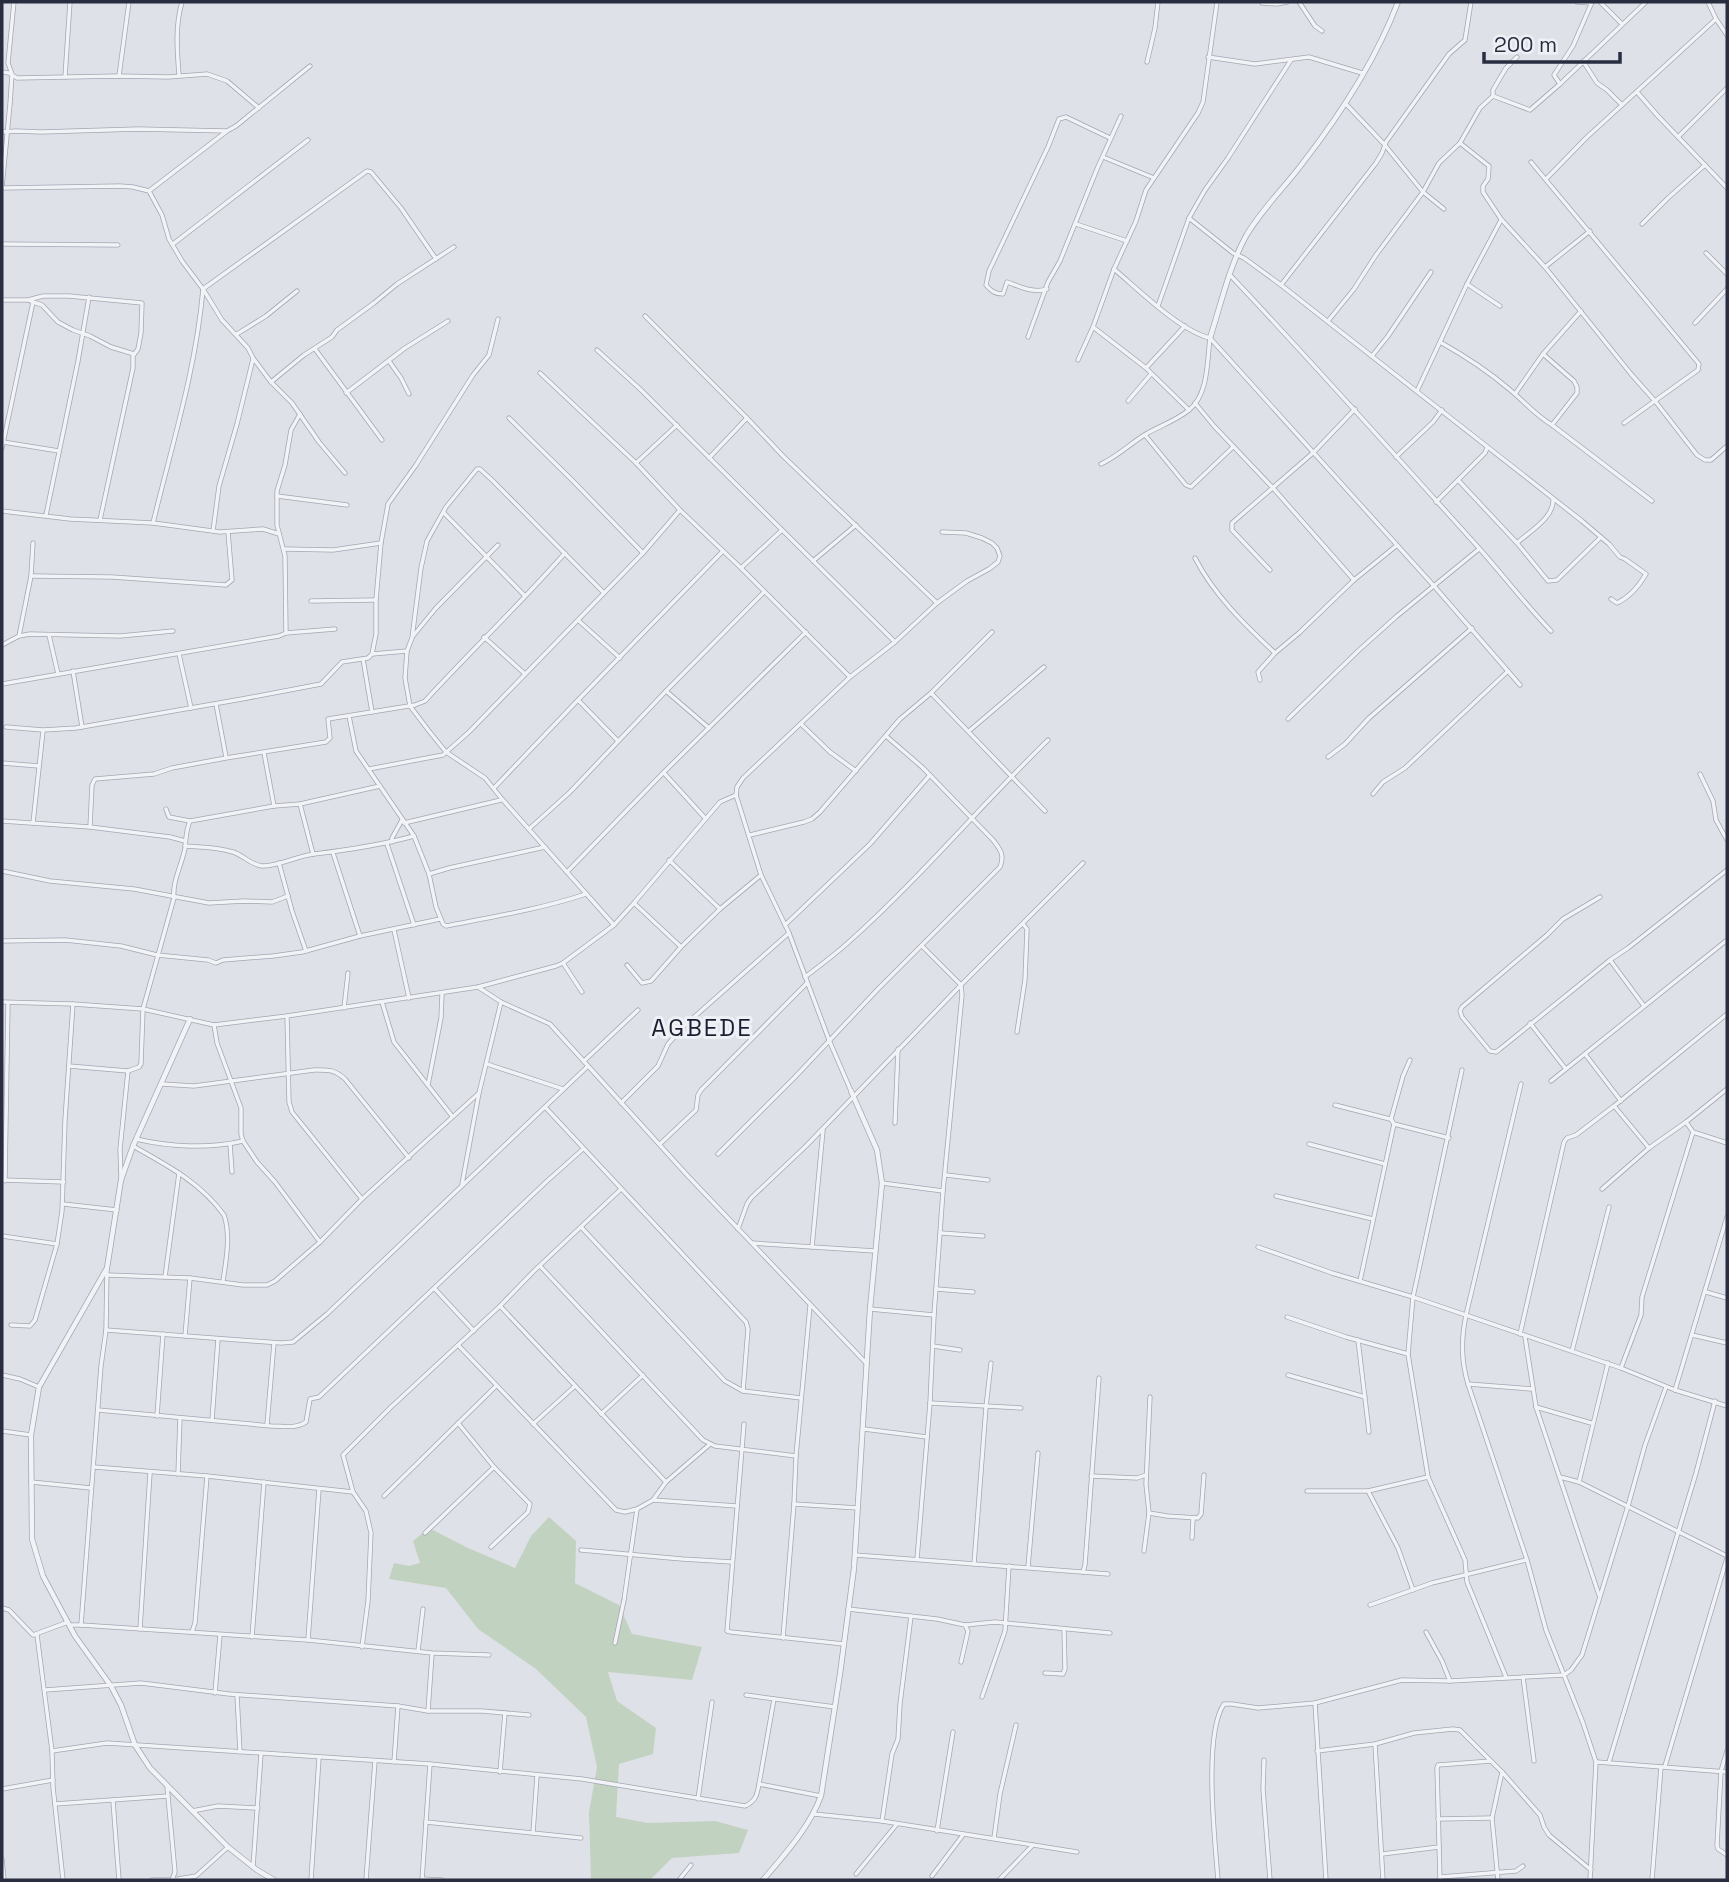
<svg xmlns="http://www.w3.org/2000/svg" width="1729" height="1882" font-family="'Space Grotesk',sans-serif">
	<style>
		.green { fill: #c2d2c0 }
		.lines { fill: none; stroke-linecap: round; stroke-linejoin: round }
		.minor-casing { stroke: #a4a7b2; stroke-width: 5 }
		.tertiary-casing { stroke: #a4a7b2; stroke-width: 6 }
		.minor { stroke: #f1f3f6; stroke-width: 3.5 }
		.tertiary { stroke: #f1f3f6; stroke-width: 4.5 }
		.labels { text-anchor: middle; stroke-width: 6; stroke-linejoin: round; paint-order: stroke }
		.quarter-label { font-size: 24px; letter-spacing: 2px; fill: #1a1f30; stroke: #eef0f6 }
	</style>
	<rect width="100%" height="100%" fill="#dfe1e8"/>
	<polygon class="green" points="549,1517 576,1541 575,1583 619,1605 632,1634 702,1647 692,1680 608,1672 617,1701 656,1728 653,1754 619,1764 616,1817 648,1823 715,1821 748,1830 739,1853 672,1858 650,1880 591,1880 589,1812 597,1767 586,1717 536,1669 478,1629 446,1588 389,1579 394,1563 409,1566 420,1563 413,1541 429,1528 468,1548 515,1568 531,1536"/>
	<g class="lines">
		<g class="minor-casing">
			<g id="minor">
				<polyline points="1299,2 1315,26 1322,31"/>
				<polyline points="1577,2 1591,3"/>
				<polyline points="1600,2 1622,24"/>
				<polyline points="1708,2 1716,19 1727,35"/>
				<polyline points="1262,3 1277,4 1287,2"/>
				<polyline points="1208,57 1255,64 1309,57 1362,73"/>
				<polyline points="1583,61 1597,83 1607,90 1622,105"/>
				<polyline points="1147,62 1155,28 1158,2"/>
				<polyline points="2,72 9,73 17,78 119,76 168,77 207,74 227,81 259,108"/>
				<path d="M179,75C177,50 175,26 182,2"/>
				<polyline points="119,76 129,2"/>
				<polyline points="65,77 70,2"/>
				<polyline points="1560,84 1554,75 1573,46 1592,2"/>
				<polyline points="1637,92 1657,115 1727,188"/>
				<polyline points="1493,96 1530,110 1560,84 1646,2"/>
				<polyline points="1345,103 1384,144 1423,192 1444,209"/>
				<polyline points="2,132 16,131 41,132 138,129 227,131"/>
				<polyline points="1678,137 1727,88"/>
				<polyline points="1460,143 1489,166 1488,179 1483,186 1483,192 1501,219 1545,267 1631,374 1655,401 1697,455 1705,460 1711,460 1727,446"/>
				<polyline points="1103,157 1154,178"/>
				<polyline points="1531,162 1699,364 1698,370 1624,423"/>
				<polyline points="1546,179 1586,138 1716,19"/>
				<polyline points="2,187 10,104 12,74 8,63 14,2"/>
				<polyline points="2,188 120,186 133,187 149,191 162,215 169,239 182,261 203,289 222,320 248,348 253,358 271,382 292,403 319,442 345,473"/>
				<polyline points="149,191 227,131 236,126 310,66"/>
				<path d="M1189,218L1233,253L1244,258L1281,285L1582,521L1609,544L1620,557L1625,559L1646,574C1639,586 1630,597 1617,603L1611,599"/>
				<polyline points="1076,224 1127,241"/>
				<polyline points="1642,224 1668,198 1705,165"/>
				<polyline points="2,244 118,245"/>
				<polyline points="173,244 308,140"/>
				<polyline points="1706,253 1727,274"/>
				<polyline points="1545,267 1590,231"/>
				<path d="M1114,269C1139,290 1180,331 1210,338L1434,586L1520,685"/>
				<path d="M1230,275C1314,364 1396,456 1478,547C1503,575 1525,604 1551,631"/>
				<polyline points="1467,284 1500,306"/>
				<polyline points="1281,285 1376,163 1382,153 1386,142 1449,54 1465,40 1471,2"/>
				<path d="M1047,289C1034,294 1019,286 1007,282L1003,294C995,294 991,291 986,285L989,271L1048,147L1059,119L1066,117L1110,138"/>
				<polyline points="2,300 28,300 43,296 69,296 142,303 141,333 138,349 133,356 133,368 100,520"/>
				<polyline points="33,302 42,305 58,322 73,330 90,336 111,347 134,354"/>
				<polyline points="1158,306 1189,218 1205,190 1228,158 1291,60"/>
				<polyline points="645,316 747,418 784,457 937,603"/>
				<polyline points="1328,321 1354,289 1376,255 1423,192 1439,163 1460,143 1480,108 1493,96 1493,90 1506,68 1517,57"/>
				<polyline points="1695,323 1727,289"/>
				<polyline points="1093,327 1146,368 1189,410"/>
				<polyline points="237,334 266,316 297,291"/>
				<polyline points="1028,337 1048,282 1060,261 1097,169 1121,116"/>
				<path d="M1440,342C1465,356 1488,371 1509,389C1524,401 1535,415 1552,425L1652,501"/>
				<polyline points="315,349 382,440"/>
				<polyline points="597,350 640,389 895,642"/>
				<polyline points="1543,354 1574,381 1577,387 1577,393 1552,425"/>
				<polyline points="1372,356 1388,336 1431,272"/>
				<polyline points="1078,360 1093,327 1114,269 1136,221 1146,190 1198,113 1203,102 1217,2"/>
				<polyline points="389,361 401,378 409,394"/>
				<polyline points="1146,368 1185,326"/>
				<polyline points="540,373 636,463 680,510 741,568 850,677"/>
				<polyline points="271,382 304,355 332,337 337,330 374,303 397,284 454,247"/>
				<polyline points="1417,391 1467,284 1501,220"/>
				<polyline points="346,393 405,348 448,321"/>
				<polyline points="1515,394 1543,354 1581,311"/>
				<polyline points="1128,401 1151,374"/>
				<polyline points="1195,403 1214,426 1273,488 1354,580"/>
				<polyline points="509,418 572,480 643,553 680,510"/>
				<polyline points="1145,435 1186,485 1191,487 1233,447"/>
				<polyline points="3,442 59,451"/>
				<polyline points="2,448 33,302 28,300"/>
				<polyline points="1396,457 1433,422 1442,410"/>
				<polyline points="709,458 747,418"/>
				<polyline points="636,463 677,425"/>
				<path d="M1101,464C1118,456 1131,443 1146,434C1160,426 1177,420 1189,410C1209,394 1207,360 1210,338"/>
				<polyline points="1458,480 1517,543 1548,581 1557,580 1601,537"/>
				<polyline points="277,496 347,505"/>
				<polyline points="1436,502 1485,453 1487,448"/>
				<polyline points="2,511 70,519 153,523 220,532 263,529 279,534"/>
				<polyline points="444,513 525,596"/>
				<polyline points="46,515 78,361 89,297"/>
				<path d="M153,523C172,445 196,369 203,289L367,171L371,172L401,208L436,259"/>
				<polyline points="213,531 219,486 237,424 253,359"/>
				<path d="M1517,543C1529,532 1555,517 1553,499"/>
				<polyline points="284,549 333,550 381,543"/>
				<path d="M1195,558C1214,595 1245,625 1275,653"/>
				<polyline points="813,561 856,525"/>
				<polyline points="741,568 782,530"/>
				<polyline points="1270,570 1232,530 1232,523 1314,452 1355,409"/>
				<polyline points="31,576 112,577 226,585 232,580 228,532"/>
				<polyline points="604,593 493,481 480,469 477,469 446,507 427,541 421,568 412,638 407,651 405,678 410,706 429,731 446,752 485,778 502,799 614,925"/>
				<polyline points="311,601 376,600"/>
				<polyline points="579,621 620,658"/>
				<polyline points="286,633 285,556 277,525 277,491 285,465 291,430 300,414"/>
				<polyline points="49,635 58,674"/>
				<polyline points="19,636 31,576 33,543"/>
				<polyline points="413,636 436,608 498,545"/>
				<polyline points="484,637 525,674"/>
				<polyline points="2,645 19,636 30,634 120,636 173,631"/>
				<polyline points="179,654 191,708"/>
				<polyline points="372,654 376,634 376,600 381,543 388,504 416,465 473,375 489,355 498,319"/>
				<polyline points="363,659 372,712"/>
				<polyline points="73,671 82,727"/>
				<polyline points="1260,680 1258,672 1275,653 1299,633 1354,580 1396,546"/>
				<polyline points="2,684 279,636 286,633 335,629"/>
				<polyline points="666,691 709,728"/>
				<polyline points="931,693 1045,811"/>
				<polyline points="578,700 723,551"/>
				<polyline points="216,704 226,757"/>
				<polyline points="349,716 356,751 414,836 429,874"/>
				<polyline points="1288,719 1358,651 1397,616 1479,549"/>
				<polyline points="801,724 830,752 856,771"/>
				<polyline points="6,727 43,730 76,728 242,699 321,684 342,662 368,658 372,654 407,651"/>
				<polyline points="969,731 1044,667"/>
				<polyline points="264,753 274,806"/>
				<polyline points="1328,757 1345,744 1369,718 1472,628"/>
				<polyline points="2,763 39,766"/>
				<polyline points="369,769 443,755 469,732 643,553"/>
				<polyline points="664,773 705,818"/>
				<polyline points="1700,774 1713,801 1716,820 1727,840"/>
				<polyline points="494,788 578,700 618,741"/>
				<polyline points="1373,794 1383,782 1405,768 1508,671"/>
				<polyline points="300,804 313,854"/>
				<polyline points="166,809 169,817 190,821 274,806 300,804 380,786"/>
				<polyline points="2,821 90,827 170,837 185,841"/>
				<polyline points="33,823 43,731"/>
				<polyline points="404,823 501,800"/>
				<path d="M90,827L92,785L95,779L154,774L172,768L226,758L326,742L330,738L328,719L415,705L425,701C471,651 520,604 565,553"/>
				<polyline points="529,829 570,792 666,691 764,592"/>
				<polyline points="750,835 804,822 812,819 820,812 900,719 931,693 992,632"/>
				<polyline points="392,842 392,838 402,820"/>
				<polyline points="387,844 414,925"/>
				<path d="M185,846C201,847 217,847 233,852C243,855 251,865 262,866C279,866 297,856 314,854C348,850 381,845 414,836"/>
				<path d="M545,847L449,868L429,874L436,907L443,924L446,926C492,917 541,909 586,894"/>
				<polyline points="333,853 360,936"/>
				<polyline points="669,860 720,909"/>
				<polyline points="279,863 292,911 306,951"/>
				<polyline points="2,871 50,881 134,889 209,903 244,901 272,902 288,896"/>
				<polyline points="567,872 663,773 806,632"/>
				<polyline points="1600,897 1563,919 1547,935 1462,1007 1460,1011 1462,1017 1490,1051 1496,1052 1500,1049 1610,960 1628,948 1727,870"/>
				<polyline points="634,903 681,947"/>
				<polyline points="785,925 870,844 930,775"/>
				<polyline points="394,930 409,998"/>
				<polyline points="2,941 65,940 121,946 157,955 208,960 216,963 223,960 273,956 302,952 360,936 440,919"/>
				<polyline points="1610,960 1644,1006"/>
				<polyline points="563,963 582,992"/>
				<polyline points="627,965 642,983 651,981 681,947 720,909 761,875"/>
				<path d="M805,977C821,965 837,953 851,940C921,877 981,805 1048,740"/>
				<polyline points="478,987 501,1002 550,1024 687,1175 867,1364"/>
				<polyline points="2,1002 73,1004 143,1009 214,1025 287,1016 478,987 556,966 563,963 614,925 634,903 720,802 736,795"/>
				<polyline points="382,1002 394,1042 452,1116"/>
				<polyline points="344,1008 348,973"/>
				<polyline points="287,1016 289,1102 292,1112 362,1199"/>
				<polyline points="1530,1023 1565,1068"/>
				<polyline points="1017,1032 1025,980 1027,929 1023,924"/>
				<polyline points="1585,1054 1621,1101"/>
				<polyline points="584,1061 638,1010"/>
				<polyline points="487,1064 563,1089"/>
				<path d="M69,1066L128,1071L139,1067L141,1064L143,1009L174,898C172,881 182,865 185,848C186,838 186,830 190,821"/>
				<polyline points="1462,1070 1413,1297 1408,1354 1428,1477 1465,1560 1467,1582 1506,1677"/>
				<polyline points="1551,1081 1727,940"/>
				<path d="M162,1084L194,1086L314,1070C328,1070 334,1069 345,1079L409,1158"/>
				<path d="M1521,1084L1466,1315C1461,1340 1461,1360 1468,1384L1527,1560L1546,1630L1583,1723L1596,1762L1590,1880"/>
				<polyline points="428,1085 441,1018 442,994"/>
				<polyline points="851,1091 829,1040 789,933 761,875 736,795 737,787 743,778 850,677 895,642 937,603 967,581 989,569 998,562 1000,556 997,548 992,543 982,538 966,533 942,532"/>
				<polyline points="621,1103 658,1066 668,1044 684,1026 789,933"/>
				<polyline points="1335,1105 1390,1119"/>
				<polyline points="545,1107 746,1322 748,1329 743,1391"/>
				<polyline points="1615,1107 1649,1148"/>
				<polyline points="1686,1122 1693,1132 1727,1143"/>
				<polyline points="895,1123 898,1049"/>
				<polyline points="1394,1124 1449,1138"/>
				<path d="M136,1139C170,1147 209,1149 243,1141"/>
				<polyline points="230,1144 232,1172"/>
				<polyline points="660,1144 696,1110 698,1095 701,1090 807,983"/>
				<polyline points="1309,1144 1385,1164"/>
				<path d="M133,1146C167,1165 201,1183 224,1215C231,1235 226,1261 223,1281"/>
				<path d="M718,1154L795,1077L879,988L1000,867C1005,855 1000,849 993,840L922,767L886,736"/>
				<polyline points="946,1175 988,1180"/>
				<polyline points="121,1178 120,1149 128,1071"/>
				<polyline points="2,1180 64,1182"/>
				<polyline points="5,1181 8,1003"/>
				<polyline points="882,1183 943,1191"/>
				<polyline points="462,1184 479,1093 501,1002"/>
				<polyline points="1602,1189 1649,1148 1686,1122 1727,1089"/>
				<polyline points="1276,1196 1373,1219"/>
				<polyline points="63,1204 117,1210"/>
				<polyline points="581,1227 725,1381 743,1391 801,1398"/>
				<polyline points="738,1229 747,1204 751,1198 806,1146 961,985 1083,863"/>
				<polyline points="941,1233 983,1236"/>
				<polyline points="2,1236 57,1244"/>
				<polyline points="320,1242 362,1199 479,1093"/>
				<polyline points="752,1243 875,1251"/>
				<polyline points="812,1247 823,1130"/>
				<polyline points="1258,1247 1332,1273 1413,1297 1621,1368 1675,1390 1727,1406"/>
				<polyline points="540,1266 703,1440 715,1446 796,1456"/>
				<polyline points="107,1275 190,1278 243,1285 267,1285 275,1281 320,1242 275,1182 257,1162 243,1141 241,1134 241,1108 217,1043 214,1025"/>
				<polyline points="165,1277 179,1173"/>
				<polyline points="1360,1281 1394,1124 1391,1119 1403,1076 1410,1060"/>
				<polyline points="435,1289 474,1331"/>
				<polyline points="937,1289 973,1292"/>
				<polyline points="1706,1292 1727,1298"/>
				<polyline points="500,1306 666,1482"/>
				<polyline points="870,1309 934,1315"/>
				<polyline points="1287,1317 1346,1337 1408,1354"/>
				<polyline points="11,1325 30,1326 35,1320 57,1244 62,1211 65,1120 73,1004"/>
				<polyline points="106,1330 281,1343 293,1342 327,1314 588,1066"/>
				<polyline points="1520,1334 1564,1142 1567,1138 1576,1135 1614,1106 1727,1014"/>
				<polyline points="1692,1335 1727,1343"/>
				<polyline points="185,1336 190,1278"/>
				<polyline points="1525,1337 1536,1407 1599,1595"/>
				<polyline points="1358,1340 1369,1432"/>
				<polyline points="458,1345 616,1510 625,1512 637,1509 653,1500 666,1482 709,1445"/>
				<polyline points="933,1346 960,1350"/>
				<polyline points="1572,1351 1609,1207"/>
				<polyline points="1621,1368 1641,1315 1642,1297 1693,1132"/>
				<polyline points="2,1375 20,1379 39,1387"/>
				<polyline points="1288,1375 1365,1397"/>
				<polyline points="1468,1384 1532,1389"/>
				<polyline points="1675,1390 1727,1217"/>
				<polyline points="1150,1397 1146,1484 1149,1513 1167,1516 1198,1518 1201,1514 1204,1475"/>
				<polyline points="930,1403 1021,1408"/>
				<polyline points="1536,1407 1591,1423"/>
				<path d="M98,1410L271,1426C282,1426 296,1429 306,1422L310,1399L319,1397L546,1182L583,1149"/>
				<polyline points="601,1414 643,1375"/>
				<polyline points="157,1416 163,1334"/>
				<polyline points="212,1420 218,1339"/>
				<polyline points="458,1423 494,1467 530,1504 528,1512 491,1547"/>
				<polyline points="533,1424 575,1386"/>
				<polyline points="744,1424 727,1631 731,1632 844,1644"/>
				<polyline points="267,1425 274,1343"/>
				<polyline points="864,1429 927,1437"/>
				<polyline points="2,1431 31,1435"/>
				<polyline points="94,1467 207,1476 353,1492"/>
				<polyline points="178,1474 180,1418"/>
				<polyline points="1091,1476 1137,1478 1146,1475"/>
				<polyline points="1560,1477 1579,1482 1727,1556"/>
				<polyline points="31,1482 91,1488"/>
				<polyline points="1579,1482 1608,1363"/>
				<polyline points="1307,1491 1368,1491 1428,1477"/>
				<polyline points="1368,1491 1398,1548 1413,1590"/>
				<polyline points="384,1496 496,1386"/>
				<polyline points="653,1500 737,1506"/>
				<polyline points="794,1504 858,1508"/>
				<polyline points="425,1533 494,1467"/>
				<polyline points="1192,1538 1193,1519"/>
				<polyline points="581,1550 682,1559 732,1562"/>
				<polyline points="1144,1551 1149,1513"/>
				<polyline points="855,1555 1108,1574"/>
				<polyline points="917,1559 930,1403 934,1315 943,1191 962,995 961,985 922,946"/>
				<polyline points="974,1564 986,1407 991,1363"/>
				<polyline points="1028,1567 1038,1453"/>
				<polyline points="1083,1572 1085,1565 1099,1378"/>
				<polyline points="1370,1605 1432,1583 1526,1560"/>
				<polyline points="2,1608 9,1610 33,1635 68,1622"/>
				<polyline points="848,1609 937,1619 965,1625 968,1631 961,1662"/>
				<polyline points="70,1625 81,1625 308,1640 432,1653 489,1655"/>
				<polyline points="81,1625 101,1366 106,1330 107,1268"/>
				<polyline points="965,1625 995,1622 1110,1633"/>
				<polyline points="140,1629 150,1473"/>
				<polyline points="192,1632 195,1623 207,1476"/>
				<polyline points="1426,1632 1442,1661 1450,1681"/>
				<polyline points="37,1635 52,1751 53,1787 63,1880"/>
				<polyline points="252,1637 264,1482"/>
				<polyline points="783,1638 794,1504 796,1456 810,1306"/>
				<polyline points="308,1640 319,1489"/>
				<polyline points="615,1643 624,1600 637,1509"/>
				<polyline points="362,1647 368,1601 371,1533 366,1511 353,1492 343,1455 390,1408 500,1306 534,1271 621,1189"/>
				<polyline points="418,1651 423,1609"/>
				<polyline points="1045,1673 1063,1674 1065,1669 1064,1629"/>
				<polyline points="1523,1677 1534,1761"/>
				<polyline points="45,1690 141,1683 229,1694 398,1706 428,1711 482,1711 529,1715"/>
				<polyline points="215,1693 220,1635"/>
				<polyline points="237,1695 240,1752"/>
				<polyline points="746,1695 835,1707"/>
				<polyline points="982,1697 1005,1631 1009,1566"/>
				<polyline points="1315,1703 1326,1880"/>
				<polyline points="428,1711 432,1654"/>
				<polyline points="1375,1744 1383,1880"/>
				<path d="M52,1751L107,1743L430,1764L582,1779L745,1806C756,1801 757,1795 759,1784L821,1796"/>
				<polyline points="1317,1751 1375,1744 1414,1733 1453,1729 1460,1730 1502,1772 1540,1815 1544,1827 1549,1835 1591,1870"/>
				<polyline points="1727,1751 1721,1771 1717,1845 1718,1849 1727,1855"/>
				<polyline points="1264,1760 1263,1789 1270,1880"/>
				<polyline points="394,1762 398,1706"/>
				<polyline points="1597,1762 1727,1772"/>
				<polyline points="1609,1762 1696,1473 1715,1401"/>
				<polyline points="1665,1766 1727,1558"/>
				<polyline points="500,1772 505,1713"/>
				<polyline points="759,1784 774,1699"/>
				<polyline points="167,1786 175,1872 172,1880"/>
				<polyline points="2,1789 53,1780"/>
				<polyline points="698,1799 712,1702"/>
				<polyline points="113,1801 119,1880"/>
				<polyline points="55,1804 168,1796"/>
				<polyline points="192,1811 218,1806 258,1808"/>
				<polyline points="814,1814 882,1821 1077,1852"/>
				<polyline points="1438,1819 1492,1818"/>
				<polyline points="882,1821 892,1754 898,1739 900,1704 911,1616"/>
				<polyline points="426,1822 581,1838"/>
				<polyline points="937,1831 953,1732"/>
				<polyline points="533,1833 537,1776"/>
				<polyline points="994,1838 1000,1794 1016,1725"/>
				<polyline points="1382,1854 1439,1847"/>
				<polyline points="2,1859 4,1880"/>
				<polyline points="253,1867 261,1754"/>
				<polyline points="856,1874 897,1824"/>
				<polyline points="932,1876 963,1835"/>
				<polyline points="1440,1877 1516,1871 1523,1866"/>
				<polyline points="422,1879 442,1880"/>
				<polyline points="152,1880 172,1880 196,1876 228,1847"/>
				<polyline points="311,1880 319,1758"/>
				<polyline points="366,1880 375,1761"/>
				<polyline points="422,1880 430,1764"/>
				<polyline points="679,1880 691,1865"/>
				<polyline points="999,1880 1033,1845"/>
				<path d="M1218,1880C1215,1842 1203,1734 1224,1704H1232L1258,1708L1315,1703L1402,1680L1450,1681L1564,1675L1571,1670L1582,1655L1628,1506L1645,1445L1666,1387"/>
				<polyline points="1440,1880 1437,1768 1438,1765 1491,1761"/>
				<polyline points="1498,1880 1492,1818 1502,1772"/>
				<polyline points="1652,1880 1661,1767"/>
			</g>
		</g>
		<g class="tertiary-casing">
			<g id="tertiary">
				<path d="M1210,338C1221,304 1229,267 1246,236C1261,210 1284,188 1302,164C1340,115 1376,60 1398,2"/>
				<polyline points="190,1019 133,1146 121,1180 107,1268 39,1387 31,1435 32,1539 43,1576 75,1636 111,1686 121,1705 135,1745 150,1768 228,1847 257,1870 274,1880"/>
				<path d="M763,1880C785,1854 809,1828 821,1796L840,1674L854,1568L870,1309L882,1183L877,1150L851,1091"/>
			</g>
		</g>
		<use href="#minor" class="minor"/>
		<use href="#tertiary" class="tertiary"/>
	</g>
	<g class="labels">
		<g class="quarter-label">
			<text x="702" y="1036">AGBEDE</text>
		</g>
	</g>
	<rect width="1729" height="1882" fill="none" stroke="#282d3f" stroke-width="7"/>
	<path d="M1484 52v10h136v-10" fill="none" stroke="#282d3f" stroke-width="3.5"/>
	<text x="1494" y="52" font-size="21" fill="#282d3f" stroke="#eef0f6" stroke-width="5" paint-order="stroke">200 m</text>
</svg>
